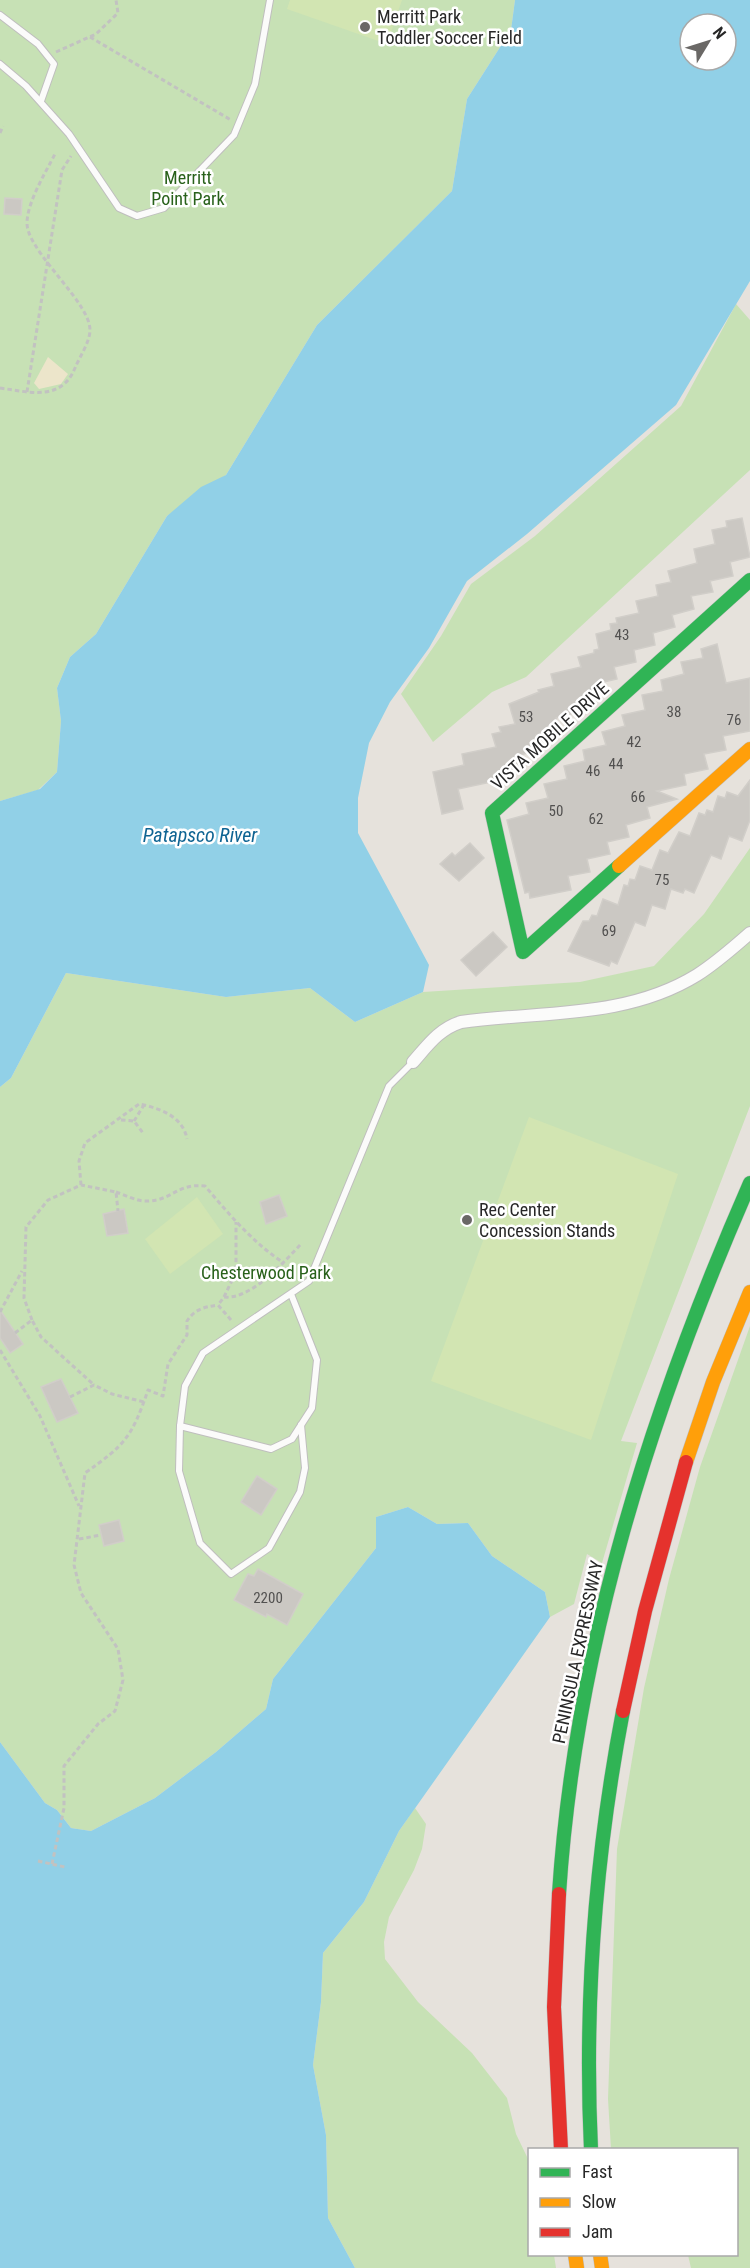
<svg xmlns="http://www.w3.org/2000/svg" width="750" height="2268" font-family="'Roboto Condensed',sans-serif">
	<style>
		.green { fill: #c7e1b5 }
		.sand { fill: #ece5ca }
		.pitch { fill: #d2e5b2 }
		.water { fill: #91d0e7; fill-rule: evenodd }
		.building { fill: #cbc8c3; stroke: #d1cec9; stroke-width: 1.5 }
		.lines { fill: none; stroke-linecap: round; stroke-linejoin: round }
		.lane-casing { stroke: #bfbebe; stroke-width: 8 }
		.street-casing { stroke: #bfbebe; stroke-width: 14 }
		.fast-casing { stroke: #bfbebe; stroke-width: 15 }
		.slow-casing { stroke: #bfbebe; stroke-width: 15 }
		.jam-casing { stroke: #bfbebe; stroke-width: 15 }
		.path { stroke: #c2c2c1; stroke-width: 3; stroke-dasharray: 4.5 3; stroke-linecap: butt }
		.lane { stroke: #fbfbfa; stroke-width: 6 }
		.street { stroke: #fbfbfa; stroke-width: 12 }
		.fast { stroke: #30b455; stroke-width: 14 }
		.slow { stroke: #ff9f0a; stroke-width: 14 }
		.jam { stroke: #e5322d; stroke-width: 14 }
		.poi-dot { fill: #6a6866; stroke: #fff; stroke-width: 2 }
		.labels { text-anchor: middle; stroke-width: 5; stroke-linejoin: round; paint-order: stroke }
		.number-label { font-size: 15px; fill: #525150 }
		.poi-label { font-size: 18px; fill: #272727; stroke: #fff; text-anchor: start }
		.park-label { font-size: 18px; fill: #28611a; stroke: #fff }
		.street-label { font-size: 18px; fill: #272727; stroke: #fff }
		.water-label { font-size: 20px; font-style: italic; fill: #0f6493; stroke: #fff }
	</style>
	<rect width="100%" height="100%" fill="#e6e2dc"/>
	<g class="green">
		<polygon points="0,0 515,0 511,30 467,99 452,191 317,325 226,475 167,516 96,634 70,657 57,688 61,721 57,772 38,790 0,801"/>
		<polygon points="736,304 750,320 750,470 526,677 492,692 433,742 401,694 441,636 471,584 535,536 681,406"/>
		<polygon points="750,848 750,1106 621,1441 637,1443 602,1563 587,1554 574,1604 550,1617 545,1592 492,1556 468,1523 437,1524 408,1507 376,1517 376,1548 273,1679 266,1709 216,1752 155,1798 91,1831 71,1828 57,1810 45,1803 0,1742 0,1087 11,1078 66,973 226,997 310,988 355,1022 423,992 580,982 654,966 704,914"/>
		<polygon points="750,1326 750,2268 691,2268 688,2255 736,2254 736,2150 611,2149 608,2099 617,1849 644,1688 669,1579 700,1467"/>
		<polygon points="415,1808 426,1824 422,1849 414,1870 389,1917 384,1942 385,1959 418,2002 472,2053 507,2098 516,2134 529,2161 530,2254 554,2255 556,2268 355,2268 328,2218 326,2135 313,2065 321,2002 323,1953 364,1902 399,1831"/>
	</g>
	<polygon class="sand" points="48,357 68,374 61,384 39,389 34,383"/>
	<g class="pitch">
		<polygon points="290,0 402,0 387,44 287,9"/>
		<polygon points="529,1117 678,1174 591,1440 431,1381"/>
		<polygon points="197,1197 223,1234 170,1274 145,1239"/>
	</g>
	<g class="water">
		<path d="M515,0H750V281L676,405L527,534L467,581L429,648L390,702L369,743L358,798V833L429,965L423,992L355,1022L310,988L226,997L66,973L11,1078L0,1087V801L40,789L57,772L61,721L57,688L70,657L96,634L167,516L201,487L226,475L317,325L452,191L467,99L511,30ZM690,24H726V60H690Z"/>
		<polygon points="408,1507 437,1524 468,1523 492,1556 545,1592 550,1617 399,1831 364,1902 323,1953 321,2002 313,2065 326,2135 328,2218 355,2268 0,2268 0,1742 45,1803 57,1810 71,1828 91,1831 155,1798 216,1752 266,1709 273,1679 376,1548 376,1517"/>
	</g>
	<g class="building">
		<polygon points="5,198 22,199 21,215 4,214"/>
		<polygon points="742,518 750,557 730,562 733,576 710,581 713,592 691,596 694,609 672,615 675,627 653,633 655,645 634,650 636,662 614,667 617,679 595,684 598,697 576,702 578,712 556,718 559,730 536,735 540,750 516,756 519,768 494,774 496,781 458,789 463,809 442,814 433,772 464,765 462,754 496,747 492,734 501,732 499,727 515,724 509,704 539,692 538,690 554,686 551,674 581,667 578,657 594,653 594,650 599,649 596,634 611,630 610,624 617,623 616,618 639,613 636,601 658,596 656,585 671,582 668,571 697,563 694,549 715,544 712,530 727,527 726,521"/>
		<polygon points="717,644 726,683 750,678 750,731 723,736 726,750 704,754 708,769 684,774 686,785 657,791 677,799 647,807 650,818 626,825 629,837 607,842 610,854 587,859 590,872 568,876 571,890 530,898 529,892 525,893 507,820 529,814 526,803 548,798 544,784 567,779 564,766 585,761 583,750 606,745 602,732 625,726 622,715 645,710 642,695 663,691 661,680 684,674 681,662 703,658 701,649"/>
		<polygon points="750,780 750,820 742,841 729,836 721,859 711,855 694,893 685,889 683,893 671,889 665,909 652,905 645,926 635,922 617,964 611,961 609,966 568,951 583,921 589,921 592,915 597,916 603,899 618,905 624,885 628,886 630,879 635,880 640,866 652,870 660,850 668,853 679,832 690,836 699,813 705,815 707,810 713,812 718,796 725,798 727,792 738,796"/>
		<polygon points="470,843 484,858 459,881 440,864 452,853 455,856"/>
		<polygon points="493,932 507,947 476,976 461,960"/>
		<polygon points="279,1195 287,1216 266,1224 260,1202"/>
		<polygon points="124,1209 128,1233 107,1236 103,1214"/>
		<polygon points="0,1310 23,1344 10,1353 0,1338"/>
		<polygon points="61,1379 78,1413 57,1422 41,1387"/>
		<polygon points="257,1476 277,1489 261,1515 241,1502"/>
		<polygon points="119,1520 124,1541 104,1546 99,1525"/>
		<polygon points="258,1569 303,1594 287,1625 267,1614 266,1617 234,1600 248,1574 254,1576"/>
	</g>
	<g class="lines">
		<g class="lane-casing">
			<g id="lane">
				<polyline points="0,15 38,44 54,64 41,101"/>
				<polyline points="0,64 26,86 69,134 119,208 137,216 164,208 234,135 255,84 270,0"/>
				<polyline points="291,1294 317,1360 312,1408 292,1439 271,1449 180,1426 185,1386 203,1353 309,1281 389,1086 413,1062"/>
				<polyline points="180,1426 179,1471 200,1543 231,1574 269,1548 300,1492 305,1468 301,1425"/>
			</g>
		</g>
		<g class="street-casing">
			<path id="street" d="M413,1062C428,1045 439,1029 461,1022C540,1011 626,1019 697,975C716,963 733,948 750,933"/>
		</g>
		<g class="fast-casing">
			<g id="fast">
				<polyline points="619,866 523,952 492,813 750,580"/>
				<path d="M559,1894C575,1647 651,1409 750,1183"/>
				<path d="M591,2150C584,2002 595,1857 623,1711"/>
			</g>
		</g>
		<g class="slow-casing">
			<g id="slow">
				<polyline points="619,866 750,749"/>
				<polyline points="686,1462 713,1382 750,1292"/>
				<polyline points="575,2254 577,2268"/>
				<polyline points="600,2254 602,2268"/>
			</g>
		</g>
		<g class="jam-casing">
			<g id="jam">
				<polyline points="623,1711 645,1611 686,1462"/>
				<polyline points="559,1894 554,2007 561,2150"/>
			</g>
		</g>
		<g class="path">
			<polyline points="90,37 231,120"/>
			<polyline points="56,52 96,34 118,13 116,0"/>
			<polyline points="0,133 3,126"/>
			<path d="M0,388C29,392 61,402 75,368C79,358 90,342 90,330C90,304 37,260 28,230C22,210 46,172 55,154"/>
			<polyline points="27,392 62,170 71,156"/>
			<polyline points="121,1120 134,1121 143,1133"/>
			<polyline points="134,1121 144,1105"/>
			<path d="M81,1185L79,1161L85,1143L139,1104C159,1108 183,1116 187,1139"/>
			<path d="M116,1192C125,1195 138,1202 148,1201C173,1200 177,1183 205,1186C228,1213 253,1243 284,1263"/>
			<polyline points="224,1297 236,1272 236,1222"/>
			<polyline points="0,1312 22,1271"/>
			<polyline points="32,1320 24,1298 26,1227 48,1200 81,1185 116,1192 118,1211"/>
			<path d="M231,1320L218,1305L224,1297C251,1300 284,1262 301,1244"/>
			<polyline points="15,1333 32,1320 41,1337 94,1385"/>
			<polyline points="0,1350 40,1416 79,1506"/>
			<polyline points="70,1397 94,1385 112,1394 144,1402"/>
			<polyline points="79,1539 101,1535"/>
			<polyline points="38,1861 65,1867"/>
			<path d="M52,1864L64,1808V1766L98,1724L115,1711L123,1680L118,1649L81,1593L74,1565L85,1473C125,1445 132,1437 148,1390L163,1396L168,1364L187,1335V1321C195,1309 204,1307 218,1305"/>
		</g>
		<use href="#lane" class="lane"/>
		<use href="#street" class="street"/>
		<use href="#fast" class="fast"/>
		<use href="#slow" class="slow"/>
		<use href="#jam" class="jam"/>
	</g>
	<g class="poi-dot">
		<circle cx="365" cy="27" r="6"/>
		<circle cx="467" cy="1220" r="6"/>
	</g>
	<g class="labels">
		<g class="number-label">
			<text x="622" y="640">43</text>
			<text x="674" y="717">38</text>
			<text x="526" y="722">53</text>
			<text x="734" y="725">76</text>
			<text x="634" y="747">42</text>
			<text x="616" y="769">44</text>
			<text x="593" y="776">46</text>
			<text x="638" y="802">66</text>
			<text x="556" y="816">50</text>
			<text x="596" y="824">62</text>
			<text x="662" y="885">75</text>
			<text x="609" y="936">69</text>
			<text x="268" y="1603">2200</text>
		</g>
		<g class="poi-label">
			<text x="377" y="23">Merritt Park<tspan x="377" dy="21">Toddler Soccer Field</tspan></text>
			<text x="479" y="1216">Rec Center<tspan x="479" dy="21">Concession Stands</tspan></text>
		</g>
		<g class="park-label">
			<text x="188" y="184">Merritt<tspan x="188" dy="21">Point Park</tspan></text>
			<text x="266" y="1279">Chesterwood Park</text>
		</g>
		<g class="street-label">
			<text transform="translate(550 736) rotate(-42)" y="6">VISTA MOBILE DRIVE</text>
			<text transform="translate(578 1652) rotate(-78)" y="6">PENINSULA EXPRESSWAY</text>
		</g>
		<g class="water-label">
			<text x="200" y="842">Patapsco River</text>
		</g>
	</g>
	<rect x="528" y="2148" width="210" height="108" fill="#ffffff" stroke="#a9a9a9" stroke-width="1.5"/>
	<rect x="540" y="2168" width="30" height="9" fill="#30b455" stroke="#a9a9a9" stroke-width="1.5"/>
	<text x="582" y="2178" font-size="18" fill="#272727">Fast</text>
	<rect x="540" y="2198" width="30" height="9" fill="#ff9f0a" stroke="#a9a9a9" stroke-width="1.5"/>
	<text x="582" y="2208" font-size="18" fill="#272727">Slow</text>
	<rect x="540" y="2228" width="30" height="9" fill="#e5322d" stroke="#a9a9a9" stroke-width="1.5"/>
	<text x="582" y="2238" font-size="18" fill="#272727">Jam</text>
	<g transform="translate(708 42) rotate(52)"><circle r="28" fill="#ffffff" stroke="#a9a9a9" stroke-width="1.5"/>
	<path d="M0-4.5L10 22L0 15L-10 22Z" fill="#6a6866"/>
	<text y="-9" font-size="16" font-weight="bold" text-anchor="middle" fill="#272727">N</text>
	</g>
</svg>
